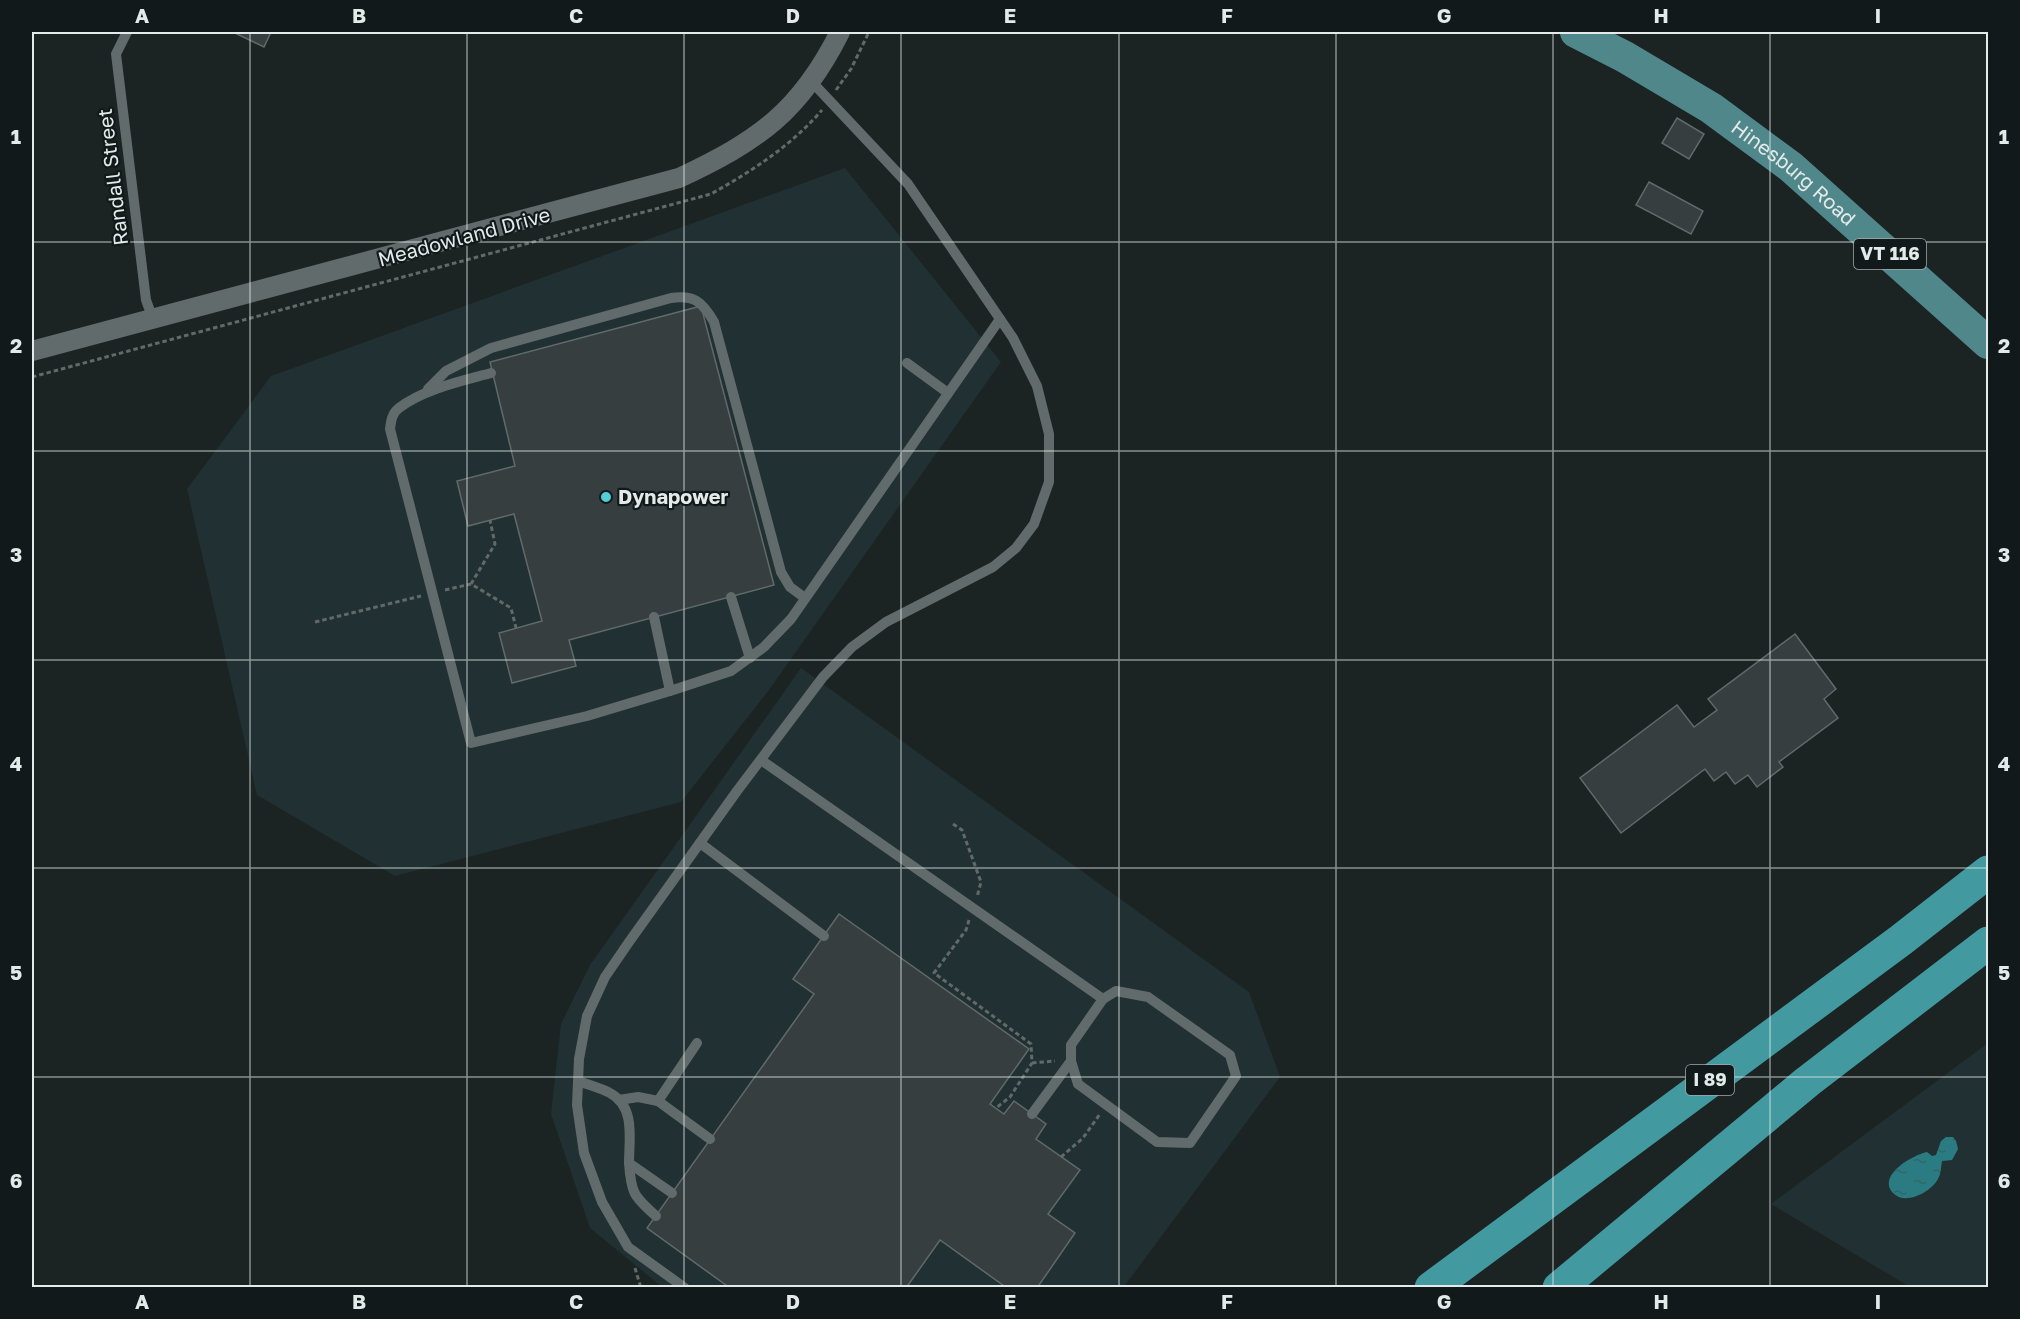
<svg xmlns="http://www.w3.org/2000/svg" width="2020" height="1319" font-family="'Golos Text',sans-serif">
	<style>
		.built { fill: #213032 }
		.water { fill: url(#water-ripples) }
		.building { fill: #363e3f; stroke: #606a6a; stroke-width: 1.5 }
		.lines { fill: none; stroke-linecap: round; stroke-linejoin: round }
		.path { stroke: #626969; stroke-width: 3; stroke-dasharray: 4.5 3; stroke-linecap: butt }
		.lane { stroke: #626b6c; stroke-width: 10 }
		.street { stroke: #626b6c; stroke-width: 20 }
		.primary { stroke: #4f878b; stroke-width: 32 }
		.highway { stroke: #4299a0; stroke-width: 33 }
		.grid { fill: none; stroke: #e4e9e9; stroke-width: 1.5; stroke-opacity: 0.55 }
		.poi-dot { fill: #52ccd5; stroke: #12191a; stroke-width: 2 }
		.labels { text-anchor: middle; stroke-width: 4.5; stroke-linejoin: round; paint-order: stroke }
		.shield { fill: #12191a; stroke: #a5abab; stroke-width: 1.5 }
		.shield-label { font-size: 18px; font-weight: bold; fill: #e4e9e9 }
		.street-label { font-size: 20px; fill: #e4e9e9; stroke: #12191a }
		.poi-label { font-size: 20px; font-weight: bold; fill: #e4e9e9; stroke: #12191a; text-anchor: start }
		.neatline { fill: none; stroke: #e4e9e9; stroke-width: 2 }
		.grid-label { font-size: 20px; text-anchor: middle; font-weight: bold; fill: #e4e9e9 }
	</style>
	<defs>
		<pattern id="water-ripples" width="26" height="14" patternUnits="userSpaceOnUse" patternTransform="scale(1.5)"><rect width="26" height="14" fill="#2a7c82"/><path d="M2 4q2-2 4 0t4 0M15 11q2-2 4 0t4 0" fill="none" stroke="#366467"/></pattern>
	</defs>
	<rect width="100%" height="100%" fill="#1b2323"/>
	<g class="built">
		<polygon points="845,168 1001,362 769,690 681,802 395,876 257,795 187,489 271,376"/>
		<polygon points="801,668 1249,992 1280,1077 1123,1288 662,1287 590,1228 551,1114 561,1024 590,965"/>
		<polygon points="1988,1043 1988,1287 1910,1287 1771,1204"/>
	</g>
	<path class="water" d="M1946,1137H1953L1956,1141L1958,1149L1952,1160L1942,1161C1941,1167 1941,1174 1938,1179C1931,1192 1905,1206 1893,1193C1877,1175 1913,1155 1927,1152L1932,1156L1936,1155L1941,1141Z"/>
	<g class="building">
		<polygon points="233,32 271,32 264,47"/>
		<polygon points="1677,118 1704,134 1689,159 1662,143"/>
		<polygon points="1649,182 1703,211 1691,234 1636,205"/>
		<polygon points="701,306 774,585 569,640 576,666 512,683 499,633 542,621 514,514 468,526 457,481 515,466 490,362"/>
		<polygon points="1795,634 1836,689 1824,699 1838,718 1779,762 1783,767 1757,787 1748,775 1735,784 1726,772 1714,781 1705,769 1621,833 1580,778 1677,705 1694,727 1717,710 1708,699"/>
		<polygon points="839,914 1029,1049 990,1104 1004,1114 1014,1101 1046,1124 1036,1139 1080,1170 1048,1214 1075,1233 1037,1288 1007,1288 940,1240 906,1288 730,1288 647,1228 814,994 793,979"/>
	</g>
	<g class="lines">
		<g class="path">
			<polyline points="836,90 851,69 869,32"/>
			<path d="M32,377L711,194C752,171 791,146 822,110"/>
			<polyline points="471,584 495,544 490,520"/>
			<polyline points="445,590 471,584 511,608 516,628"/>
			<polyline points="315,622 421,596"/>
			<polyline points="953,824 962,830 981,882 977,897"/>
			<polyline points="969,920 966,930 934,973 1031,1044 1032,1063 1010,1097 996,1108"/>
			<polyline points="1032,1063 1055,1061"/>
			<polyline points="1061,1157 1083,1138 1100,1114"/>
			<polyline points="635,1268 641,1288"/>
		</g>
		<g class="lane">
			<polyline points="127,32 116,54 146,300 153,319"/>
			<polyline points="907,363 948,393"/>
			<path d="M491,373C462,381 424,389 399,408C392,413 391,421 390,429L471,743L587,716L670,691"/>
			<path d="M428,389L446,371L491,348L671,298C694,295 702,301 714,322L781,572L790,587L805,598"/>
			<polyline points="731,597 750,658"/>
			<polyline points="654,617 670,691 731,671 764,647 791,619 1000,319"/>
			<polyline points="761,760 1103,999"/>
			<polyline points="700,843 824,936"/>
			<polygon points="1116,991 1148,997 1230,1055 1236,1076 1190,1143 1157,1142 1078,1084 1071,1061 1071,1045 1103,999"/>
			<path d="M578,1081C589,1085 601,1088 610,1093C636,1107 629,1139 629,1163L672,1193"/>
			<polyline points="619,1100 638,1097 658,1101 710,1139"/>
			<polyline points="658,1101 697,1043"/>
			<polyline points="1032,1114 1071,1061"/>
			<path d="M629,1163C631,1192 633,1196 656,1216"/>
			<polyline points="685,1288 628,1247 602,1202 584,1153 577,1105 579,1059 587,1016 605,977 629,942 737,791 823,677 852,647 886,622 993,567 1016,548 1034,524 1049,482 1049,434 1037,386 1013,338 908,184 812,82"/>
		</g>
		<path class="street" d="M32,351L679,178C758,141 800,112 840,32"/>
		<path class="primary" id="s1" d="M1576,32L1625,57L1711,108L1791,167L1988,343"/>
		<g class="highway">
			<polyline points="1431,1288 1901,940 1988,872"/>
			<polyline points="1559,1288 1807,1082 1988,943"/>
		</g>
	</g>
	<path class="grid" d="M250,32V1288M467,32V1288M684,32V1288M901,32V1288M1119,32V1288M1336,32V1288M1553,32V1288M1770,32V1288M32,242H1988M32,451H1988M32,660H1988M32,868H1988M32,1077H1988"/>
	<circle class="poi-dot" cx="606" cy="497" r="6"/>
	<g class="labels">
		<g class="shield">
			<rect x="1854" y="239" width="72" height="30" rx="4.5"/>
			<rect x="1686" y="1065" width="48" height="30" rx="4.5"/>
		</g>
		<g class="shield-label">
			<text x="1890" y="260">VT 116</text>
			<text x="1710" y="1086">I 89</text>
		</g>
		<g class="street-label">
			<text dy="7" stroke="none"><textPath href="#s1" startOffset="260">Hinesburg Road</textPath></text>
			<text transform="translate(113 177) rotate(-97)" y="7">Randall Street</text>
			<text transform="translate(464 237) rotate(-15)" y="7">Meadowland Drive</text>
		</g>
		<g class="poi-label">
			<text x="618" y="504">Dynapower</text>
		</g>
	</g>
	<rect width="2020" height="1319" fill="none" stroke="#12191a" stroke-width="66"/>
	<rect x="33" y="33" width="1954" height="1253" class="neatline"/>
	<g class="grid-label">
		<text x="142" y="23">A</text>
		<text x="359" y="23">B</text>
		<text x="576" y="23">C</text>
		<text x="793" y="23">D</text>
		<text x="1010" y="23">E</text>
		<text x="1227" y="23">F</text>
		<text x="1444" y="23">G</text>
		<text x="1661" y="23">H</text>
		<text x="1878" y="23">I</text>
		<text x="16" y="144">1</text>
		<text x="2004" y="144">1</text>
		<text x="16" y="353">2</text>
		<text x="2004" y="353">2</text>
		<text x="16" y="562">3</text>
		<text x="2004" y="562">3</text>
		<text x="16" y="771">4</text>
		<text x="2004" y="771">4</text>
		<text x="16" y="980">5</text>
		<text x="2004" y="980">5</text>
		<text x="16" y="1188">6</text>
		<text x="2004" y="1188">6</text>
		<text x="142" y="1309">A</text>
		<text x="359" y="1309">B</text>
		<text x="576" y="1309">C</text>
		<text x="793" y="1309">D</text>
		<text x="1010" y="1309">E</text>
		<text x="1227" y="1309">F</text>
		<text x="1444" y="1309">G</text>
		<text x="1661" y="1309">H</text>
		<text x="1878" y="1309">I</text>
	</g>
</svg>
